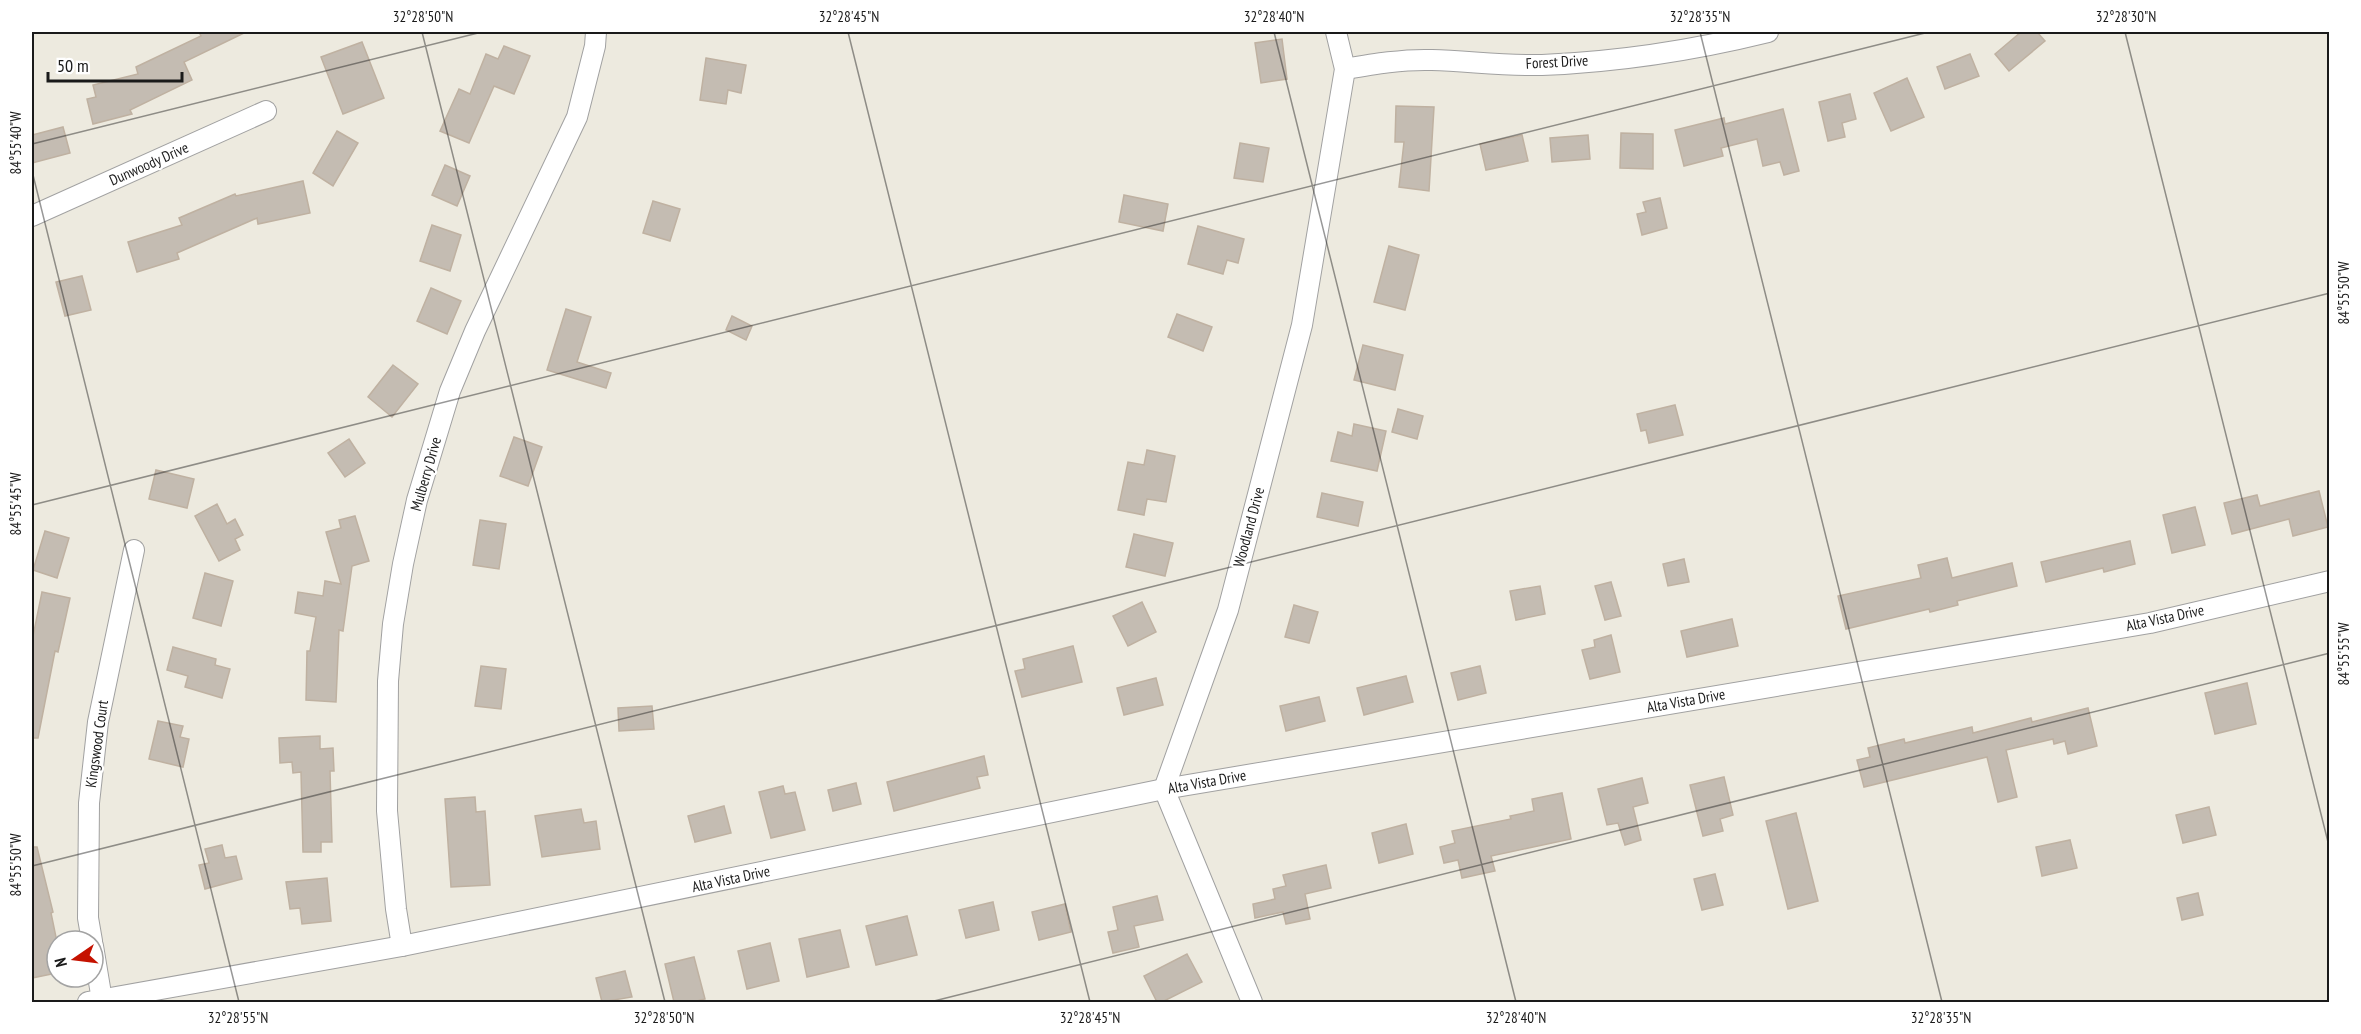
<svg xmlns="http://www.w3.org/2000/svg" width="2361" height="1034" font-family="'PT Sans Narrow',sans-serif">
	<style>
		.building { fill: #c4bcb2; stroke: #bfb1a1; stroke-width: 1.5 }
		.lines { fill: none; stroke-linecap: round; stroke-linejoin: round }
		.minor-casing { stroke: #a1a1a1; stroke-width: 22 }
		.minor { stroke: #fff; stroke-width: 20 }
		.ticks { fill: none; stroke: #1a1a1a; stroke-width: 1.5; stroke-opacity: 0.45 }
		.labels { text-anchor: middle; stroke-width: 4.5; stroke-linejoin: round; paint-order: stroke }
		.street-label { font-size: 15px; fill: #1a1a1a; stroke: #fff }
		.neatline { fill: none; stroke: #1a1a1a; stroke-width: 2 }
		.ticks-label { font-size: 15px; text-anchor: middle; fill: #1a1a1a }
	</style>
	<rect width="100%" height="100%" fill="#edeadf"/>
	<g class="building">
		<polygon points="199,32 246,32 184,62 192,80 130,110 132,114 93,124 87,99 96,97 93,85 138,74 136,67 201,36"/>
		<polygon points="2021,32 2037,32 2045,41 2009,71 1995,54"/>
		<polygon points="1282,39 1287,79 1261,83 1255,43"/>
		<polygon points="362,42 384,98 343,114 321,57"/>
		<polygon points="504,46 530,56 514,94 494,86 469,143 440,131 459,89 470,94 486,54 498,59"/>
		<polygon points="1970,54 1979,76 1945,89 1937,67"/>
		<polygon points="706,58 746,65 741,93 728,90 726,104 700,100"/>
		<polygon points="1907,78 1924,117 1891,131 1874,93"/>
		<polygon points="1850,94 1856,119 1842,123 1845,137 1828,141 1819,102"/>
		<polygon points="1396,106 1434,107 1429,191 1399,187 1404,142 1395,142"/>
		<polygon points="1783,109 1799,171 1784,175 1780,162 1763,166 1757,139 1721,148 1723,156 1684,166 1675,130 1724,118 1725,124"/>
		<polygon points="63,127 70,153 32,163 32,135"/>
		<polygon points="337,131 358,143 333,186 313,173"/>
		<polygon points="1621,133 1653,134 1653,169 1620,168"/>
		<polygon points="1522,135 1528,161 1486,170 1480,144"/>
		<polygon points="1588,135 1590,159 1552,162 1550,138"/>
		<polygon points="1240,143 1269,148 1263,182 1234,178"/>
		<polygon points="445,165 470,176 457,206 432,195"/>
		<polygon points="303,181 310,213 258,224 257,218 177,253 179,259 137,272 128,242 182,225 179,218 235,194 236,196"/>
		<polygon points="1124,195 1168,204 1163,231 1119,222"/>
		<polygon points="1660,198 1667,228 1642,235 1637,214 1646,212 1643,202"/>
		<polygon points="653,201 680,209 670,241 643,233"/>
		<polygon points="432,225 461,235 450,271 420,261"/>
		<polygon points="1198,226 1244,239 1238,263 1227,260 1223,274 1188,264"/>
		<polygon points="1389,246 1419,255 1405,310 1374,302"/>
		<polygon points="82,276 91,310 65,316 56,282"/>
		<polygon points="431,288 461,301 447,334 417,321"/>
		<polygon points="566,309 591,317 577,362 611,373 606,388 547,370"/>
		<polygon points="1177,314 1212,327 1203,351 1168,337"/>
		<polygon points="732,316 752,326 746,340 726,330"/>
		<polygon points="1363,345 1403,355 1395,390 1354,380"/>
		<polygon points="393,365 418,384 392,417 368,397"/>
		<polygon points="1675,405 1683,435 1649,443 1646,430 1641,431 1637,414"/>
		<polygon points="1398,409 1423,416 1417,439 1392,432"/>
		<polygon points="1354,424 1386,431 1377,471 1331,461 1338,432 1352,436"/>
		<polygon points="514,437 542,447 528,486 500,476"/>
		<polygon points="349,439 365,463 345,477 328,453"/>
		<polygon points="1147,450 1175,456 1166,502 1147,499 1144,515 1118,510 1128,462 1144,465"/>
		<polygon points="156,470 194,479 187,508 149,499"/>
		<polygon points="2319,491 2328,527 2293,536 2289,519 2232,534 2224,503 2257,495 2260,506"/>
		<polygon points="1322,493 1363,502 1358,526 1317,517"/>
		<polygon points="217,504 227,524 235,519 243,535 235,539 240,550 219,561 195,516"/>
		<polygon points="2195,507 2205,545 2172,553 2163,515"/>
		<polygon points="355,516 369,561 352,566 343,631 339,630 336,702 306,700 307,651 310,651 316,617 295,613 298,592 323,596 325,581 341,584 326,532 341,528 339,520"/>
		<polygon points="480,520 506,524 499,569 473,565"/>
		<polygon points="45,531 69,538 57,578 33,570"/>
		<polygon points="1134,534 1173,543 1165,576 1126,567"/>
		<polygon points="2130,541 2135,564 2104,572 2103,568 2046,582 2041,562"/>
		<polygon points="1947,558 1952,578 2012,563 2017,586 1957,601 1958,605 1930,612 1929,609 1846,629 1838,596 1921,578 1918,565"/>
		<polygon points="1684,559 1689,582 1668,586 1663,564"/>
		<polygon points="205,573 233,581 221,626 193,618"/>
		<polygon points="1611,582 1621,616 1605,620 1595,586"/>
		<polygon points="1540,586 1545,614 1516,620 1510,591"/>
		<polygon points="42,592 70,598 58,652 55,651 38,738 32,738 32,641"/>
		<polygon points="1142,602 1156,632 1128,646 1113,616"/>
		<polygon points="1294,605 1318,612 1309,643 1285,637"/>
		<polygon points="1732,619 1738,646 1687,657 1681,631"/>
		<polygon points="1611,635 1620,672 1590,679 1582,650 1595,647 1594,640"/>
		<polygon points="1073,646 1082,682 1022,697 1015,671 1025,669 1023,659"/>
		<polygon points="173,647 216,659 215,665 230,669 222,698 185,687 188,676 167,670"/>
		<polygon points="481,666 506,669 501,709 475,706"/>
		<polygon points="1480,666 1486,693 1458,700 1451,673"/>
		<polygon points="1406,676 1413,702 1364,715 1357,688"/>
		<polygon points="1156,678 1163,705 1124,715 1117,688"/>
		<polygon points="2247,683 2256,724 2215,734 2205,693"/>
		<polygon points="1319,697 1325,721 1286,731 1280,706"/>
		<polygon points="652,706 654,729 619,731 618,708"/>
		<polygon points="2088,708 2097,746 2068,754 2065,741 2054,744 2053,739 2006,750 2017,797 1998,802 1987,757 1864,787 1857,760 1870,757 1868,748 1904,739 1905,743 1972,727 1973,733 2031,718 2032,722"/>
		<polygon points="158,721 183,726 180,737 189,739 183,767 149,759"/>
		<polygon points="320,736 320,749 333,748 334,771 330,771 332,842 321,842 321,852 303,852 301,772 293,773 292,762 280,763 279,738"/>
		<polygon points="984,756 988,775 977,777 980,788 894,811 887,782"/>
		<polygon points="1724,777 1733,815 1720,819 1723,831 1703,836 1690,785"/>
		<polygon points="1642,778 1648,803 1633,807 1641,840 1625,845 1618,823 1607,825 1598,789"/>
		<polygon points="856,783 861,804 833,811 828,790"/>
		<polygon points="783,786 785,794 795,792 805,830 771,838 759,792"/>
		<polygon points="1562,793 1571,839 1491,856 1495,871 1462,878 1458,860 1444,863 1440,847 1455,843 1452,831 1511,819 1510,816 1534,811 1532,799"/>
		<polygon points="475,797 476,812 485,811 490,885 451,887 445,799"/>
		<polygon points="724,806 731,833 695,842 688,816"/>
		<polygon points="2209,807 2216,835 2183,843 2176,815"/>
		<polygon points="581,809 584,823 596,821 600,849 542,857 535,816"/>
		<polygon points="1796,813 1818,901 1788,909 1766,821"/>
		<polygon points="1406,824 1413,854 1379,863 1372,833"/>
		<polygon points="2070,840 2077,868 2042,876 2036,847"/>
		<polygon points="222,845 225,858 236,856 242,879 205,889 199,865 209,863 205,849"/>
		<polygon points="32,847 37,847 53,912 51,913 57,942 57,973 32,978"/>
		<polygon points="1326,865 1331,888 1305,894 1310,919 1286,924 1283,912 1255,918 1253,904 1275,899 1273,889 1286,886 1283,875"/>
		<polygon points="1715,874 1723,905 1702,910 1694,879"/>
		<polygon points="327,878 331,921 302,924 300,908 290,909 286,882"/>
		<polygon points="2198,893 2203,915 2182,920 2177,898"/>
		<polygon points="1157,896 1163,920 1134,926 1139,947 1113,953 1108,932 1118,930 1113,907"/>
		<polygon points="993,902 999,930 966,938 959,910"/>
		<polygon points="1065,904 1071,932 1039,940 1032,912"/>
		<polygon points="907,916 917,955 876,965 866,926"/>
		<polygon points="840,930 849,967 807,977 799,939"/>
		<polygon points="770,943 779,981 747,989 738,951"/>
		<polygon points="1187,954 1202,982 1162,1002 1157,1002 1144,976"/>
		<polygon points="694,957 705,999 693,1002 674,1002 665,964"/>
		<polygon points="625,971 632,997 602,1002 596,978"/>
	</g>
	<g class="lines">
		<g class="minor-casing">
			<g id="minor">
				<path d="M1345,69C1374,64 1403,59 1432,60C1468,61 1505,66 1542,65C1617,62 1695,50 1768,32"/>
				<polyline points="32,216 266,111"/>
				<polyline points="92,941 88,918 89,803 98,722 134,550"/>
				<polyline points="93,946 102,1000"/>
				<polyline points="402,946 396,909 387,811 388,681 393,624 403,564 417,500 450,391 475,331 577,117 595,46 596,32"/>
				<polyline points="88,1002 402,946 1164,789 2150,623 2330,581"/>
				<polyline points="1252,1002 1164,789 1228,610 1302,325 1345,69 1336,32"/>
			</g>
		</g>
		<use href="#minor" class="minor"/>
	</g>
	<path class="ticks" d="M422,32L665,1002M848,32L1090,1002M1274,32L1516,1002M1700,32L1942,1002M2125,32L2330,850M32,144L482,32M32,171L239,1002M32,505L1929,32M32,866L2330,293M930,1002L2330,653"/>
	<g class="labels">
		<g class="street-label">
			<text transform="translate(1557 62) rotate(-3)" y="5">Forest Drive</text>
			<text transform="translate(149 164) rotate(-24)" y="5">Dunwoody Drive</text>
			<text transform="translate(426 474) rotate(-74)" y="5">Mulberry Drive</text>
			<text transform="translate(1249 527) rotate(-75)" y="5">Woodland Drive</text>
			<text transform="translate(2165 618) rotate(-12)" y="5">Alta Vista Drive</text>
			<text transform="translate(1686 701) rotate(-10)" y="5">Alta Vista Drive</text>
			<text transform="translate(97 744) rotate(-82)" y="5">Kingswood Court</text>
			<text transform="translate(1207 782) rotate(-10)" y="5">Alta Vista Drive</text>
			<text transform="translate(731 879) rotate(-12)" y="5">Alta Vista Drive</text>
		</g>
	</g>
	<rect width="2361" height="1034" fill="none" stroke="#ffffff" stroke-width="66"/>
	<g transform="translate(75 959) rotate(256)"><circle r="28" fill="#ffffff" stroke="#a3a3a3" stroke-width="1.5"/>
	<path d="M0-4.5L10 22L0 15L-10 22Z" fill="#c51200"/>
	<text y="-9" font-size="16" font-weight="bold" text-anchor="middle" fill="#1a1a1a">N</text>
	</g>
	<path d="M48 72v9h134v-9" fill="none" stroke="#1a1a1a" stroke-width="3"/>
	<text x="57" y="72" font-size="18" fill="#1a1a1a" stroke="#ffffff" stroke-width="4.5" paint-order="stroke">50 m</text>
	<rect x="33" y="33" width="2295" height="968" class="neatline"/>
	<g class="ticks-label">
		<text x="423" y="22">32°28'50"N</text>
		<text x="849" y="22">32°28'45"N</text>
		<text x="1274" y="22">32°28'40"N</text>
		<text x="1700" y="22">32°28'35"N</text>
		<text x="2126" y="22">32°28'30"N</text>
		<text transform="translate(16 143) rotate(-90)" y="5">84°55'40"W</text>
		<text transform="translate(2344 293) rotate(-90)" y="5">84°55'50"W</text>
		<text transform="translate(16 504) rotate(-90)" y="5">84°55'45"W</text>
		<text transform="translate(2344 654) rotate(-90)" y="5">84°55'55"W</text>
		<text transform="translate(16 865) rotate(-90)" y="5">84°55'50"W</text>
		<text x="238" y="1023">32°28'55"N</text>
		<text x="664" y="1023">32°28'50"N</text>
		<text x="1090" y="1023">32°28'45"N</text>
		<text x="1516" y="1023">32°28'40"N</text>
		<text x="1941" y="1023">32°28'35"N</text>
	</g>
</svg>
